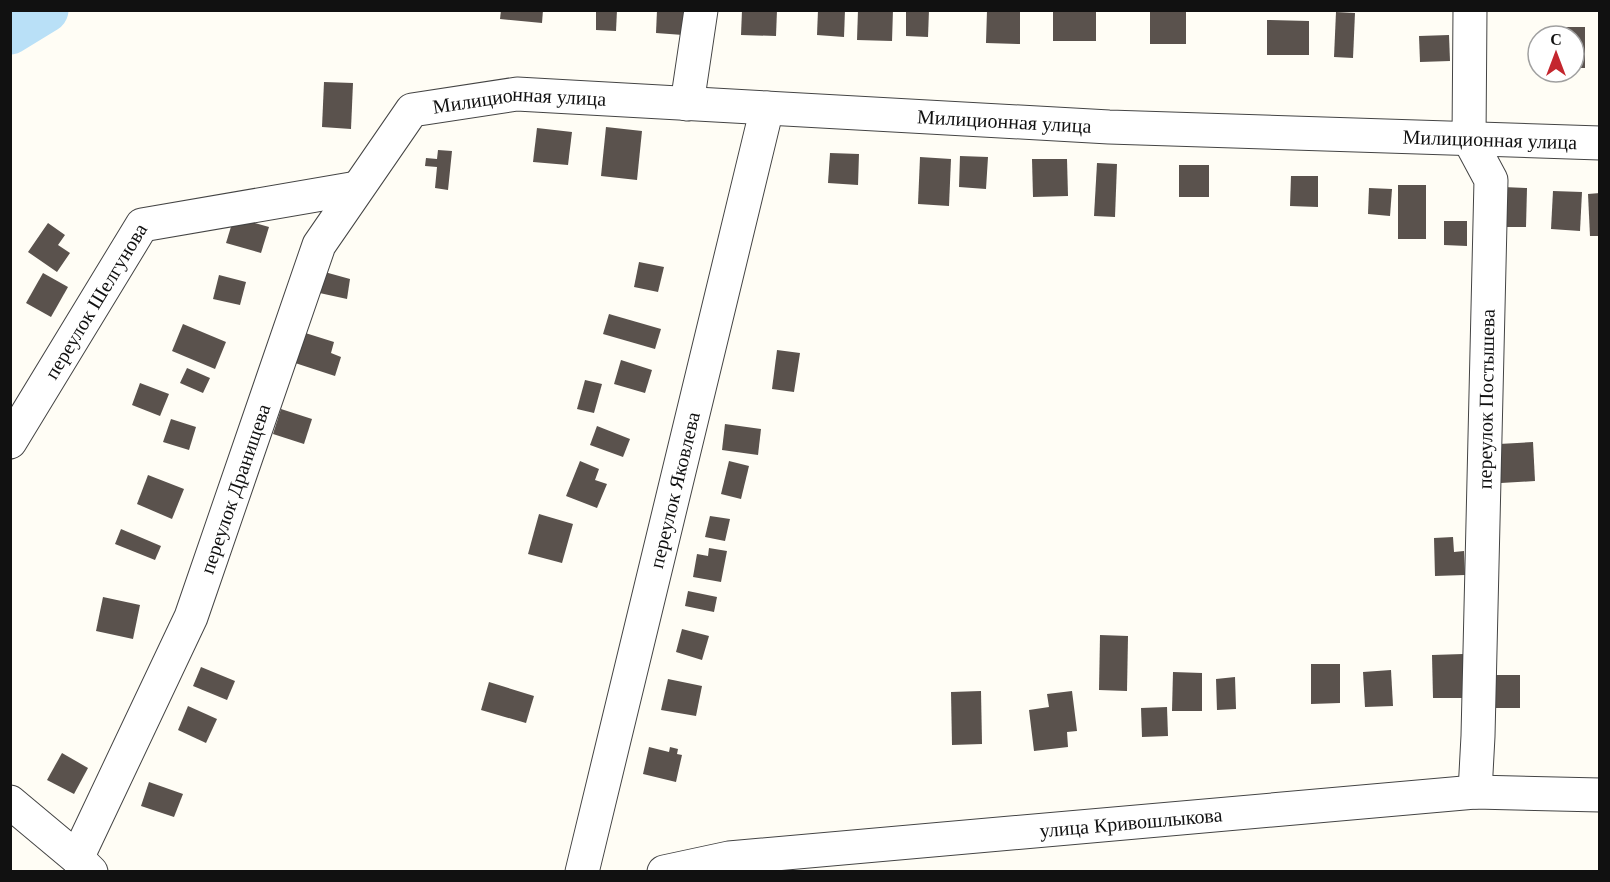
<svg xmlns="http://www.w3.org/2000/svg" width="1610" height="882" font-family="'Times New Roman',serif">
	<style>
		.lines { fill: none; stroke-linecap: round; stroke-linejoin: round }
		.river { stroke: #b9e0f7; stroke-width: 45 }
		.building { fill: #5a524d }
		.minor-casing { stroke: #444; stroke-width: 35 }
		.minor { stroke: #fff; stroke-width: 33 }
		.labels { text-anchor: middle; stroke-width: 6; stroke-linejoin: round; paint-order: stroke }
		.street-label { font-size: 20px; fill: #111; stroke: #fff }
	</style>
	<rect width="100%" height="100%" fill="#fffdf5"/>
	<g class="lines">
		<polyline class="river" points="10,32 46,10"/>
	</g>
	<g class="building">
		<polygon points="501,10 543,10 542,23 500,19"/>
		<polygon points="596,10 617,10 616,31 596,30"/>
		<polygon points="657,10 684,10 683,35 656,33"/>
		<polygon points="742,10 777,10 776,36 741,35"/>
		<polygon points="818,10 845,10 844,37 817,35"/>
		<polygon points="858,10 893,10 892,41 857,40"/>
		<polygon points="906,10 929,10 928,37 906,36"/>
		<polygon points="987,10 1020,10 1020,44 986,43"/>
		<rect x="1053" y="10" width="43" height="31"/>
		<rect x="1150" y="12" width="36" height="32"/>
		<polygon points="1336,12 1355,13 1353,58 1334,57"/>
		<polygon points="1267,20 1309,21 1309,55 1267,55"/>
		<polygon points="1552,27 1585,27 1585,68 1574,68 1574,36 1552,36"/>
		<polygon points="1449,35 1450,61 1420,62 1419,36"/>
		<polygon points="324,82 353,83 351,129 322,127"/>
		<polygon points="606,127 642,131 637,180 601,176"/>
		<polygon points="537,128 572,132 568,165 533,162"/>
		<polygon points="438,150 452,151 448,190 435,188 437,167 425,166 426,158 437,159"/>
		<polygon points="830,153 859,154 858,185 828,183"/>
		<polygon points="960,156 988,157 986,189 959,187"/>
		<polygon points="920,157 951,159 949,206 918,204"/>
		<polygon points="1032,159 1067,159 1068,196 1033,197"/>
		<polygon points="1097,163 1117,164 1115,217 1094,216"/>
		<rect x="1179" y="165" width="30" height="32"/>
		<polygon points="1291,176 1318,176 1318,207 1290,206"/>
		<rect x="1398" y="185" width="28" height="54"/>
		<polygon points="1503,187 1527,188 1526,227 1502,227"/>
		<polygon points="1369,188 1392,189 1390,216 1368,214"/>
		<polygon points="1553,191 1582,192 1580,231 1551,229"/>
		<polygon points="1600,193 1600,236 1590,236 1588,194"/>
		<polygon points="234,217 269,227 261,253 226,243"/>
		<polygon points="1444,221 1467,221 1467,246 1444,245"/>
		<polygon points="48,223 65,235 58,245 70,253 57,272 28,252"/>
		<polygon points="639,262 664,267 658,292 634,287"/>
		<polygon points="321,271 350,279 347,299 315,292"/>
		<polygon points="43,273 68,287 51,317 26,303"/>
		<polygon points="219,275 246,282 240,305 213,299"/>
		<polygon points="609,314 661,329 655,349 603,334"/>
		<polygon points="183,324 226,342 215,369 172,351"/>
		<polygon points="299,331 334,342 331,353 341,357 335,376 289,361"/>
		<polygon points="777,350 800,353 794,392 772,389"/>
		<polygon points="621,360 652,370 645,393 614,384"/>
		<polygon points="187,368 210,378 203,393 180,383"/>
		<polygon points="585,380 602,384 594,413 577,409"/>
		<polygon points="140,383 169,394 160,416 132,405"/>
		<polygon points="281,409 312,419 304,444 273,434"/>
		<polygon points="171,419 196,427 189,450 163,442"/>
		<polygon points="725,424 761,429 758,455 722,450"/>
		<polygon points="597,426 630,439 623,457 590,445"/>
		<polygon points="1533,442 1535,481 1501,483 1499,444"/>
		<polygon points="580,461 599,469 595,480 607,484 597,508 566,496"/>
		<polygon points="729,461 749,466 741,499 721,494"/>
		<polygon points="148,475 184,489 172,519 137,504"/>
		<polygon points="539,514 573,524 562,563 528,554"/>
		<polygon points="710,516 730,519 725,541 705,537"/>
		<polygon points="121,529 161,546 155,560 115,544"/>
		<polygon points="1453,537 1454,552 1464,551 1465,575 1435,576 1434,538"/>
		<polygon points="709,548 727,551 721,582 693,577 697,554 708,556"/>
		<polygon points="688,591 717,597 714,612 685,606"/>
		<polygon points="103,597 140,605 133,639 96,631"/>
		<polygon points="682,629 709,636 702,660 676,652"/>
		<polygon points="1100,635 1128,636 1127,691 1099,690"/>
		<polygon points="1463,654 1463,698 1433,698 1432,655"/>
		<polygon points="1311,664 1340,664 1340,703 1311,704"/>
		<polygon points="201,667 235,681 227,700 193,686"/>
		<polygon points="1391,670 1393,706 1365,707 1363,672"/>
		<polygon points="1173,672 1202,673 1202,711 1172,711"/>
		<rect x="1494" y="675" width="26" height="33"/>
		<polygon points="1235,677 1236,709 1217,710 1216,679"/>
		<polygon points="668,679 702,686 696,716 661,710"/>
		<polygon points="489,682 534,696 526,723 481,710"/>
		<polygon points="981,691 982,744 952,745 951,692"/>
		<polygon points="1072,691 1077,731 1067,732 1068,747 1034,751 1029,710 1049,707 1047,694"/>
		<polygon points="188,706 217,719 206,743 178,730"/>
		<polygon points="1167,707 1168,736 1142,737 1141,708"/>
		<polygon points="649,747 669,752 670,747 678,749 677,754 682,755 676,782 643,774"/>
		<polygon points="62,753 88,768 74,794 47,780"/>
		<polygon points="149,782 183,794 174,817 141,806"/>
	</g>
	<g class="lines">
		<g class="minor-casing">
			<g id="minor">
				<polyline points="1470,10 1469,139 1491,180 1478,736 1475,792"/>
				<polyline points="687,104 701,10"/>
				<path id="s1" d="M10,442L142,225L357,188"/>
				<polyline points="10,802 77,858"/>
				<path id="s2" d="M91,872L77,858L191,617L319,245L412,110L517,94L1109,127L1600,143"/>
				<path id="s3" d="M582,872L767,108"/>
				<path id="s4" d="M664,872L729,858L1475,792L1600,795"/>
			</g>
		</g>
		<use href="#minor" class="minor"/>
	</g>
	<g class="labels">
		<g class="street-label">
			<text dy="7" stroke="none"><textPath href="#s2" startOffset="952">Милиционная улица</textPath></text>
			<text dy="7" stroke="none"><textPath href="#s2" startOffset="1438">Милиционная улица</textPath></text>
			<text dy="7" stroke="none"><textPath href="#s2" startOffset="1924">Милиционная улица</textPath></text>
			<text dy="7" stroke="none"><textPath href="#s1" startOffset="165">переулок Шелгунова</textPath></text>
			<text transform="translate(1486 399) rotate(-89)" y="7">переулок Постышева</text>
			<text dy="7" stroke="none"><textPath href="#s2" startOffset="422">переулок Дранищева</textPath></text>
			<text dy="7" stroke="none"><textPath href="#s3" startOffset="393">переулок Яковлева</textPath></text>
			<text dy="7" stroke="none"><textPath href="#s4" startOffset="470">улица Кривошлыкова</textPath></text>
		</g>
	</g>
	<rect width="1610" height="882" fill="none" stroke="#111111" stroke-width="24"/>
	<g transform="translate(1556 54)"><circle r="28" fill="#ffffff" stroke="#a0a0a0" stroke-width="1.5"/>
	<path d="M0-4.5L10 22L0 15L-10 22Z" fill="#c4262e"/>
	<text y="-9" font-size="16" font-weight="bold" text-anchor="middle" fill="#111111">С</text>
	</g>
</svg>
